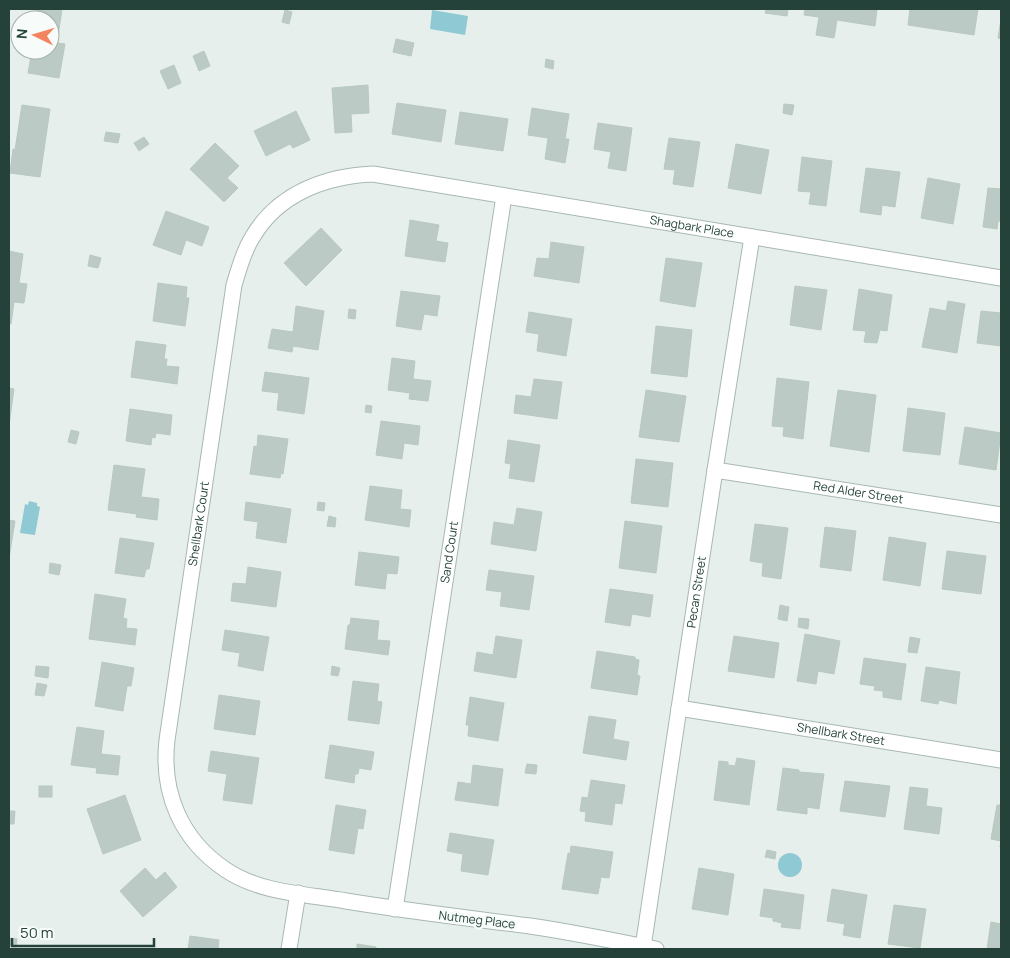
<svg xmlns="http://www.w3.org/2000/svg" width="1010" height="958" font-family="Manrope,sans-serif">
	<style>
		.water { fill: #8ec9d4 }
		.building { fill: #bbcac4; stroke: #b8c9c2 }
		.lines { fill: none; stroke-linecap: round; stroke-linejoin: round }
		.minor-casing { stroke: #a8b8b2; stroke-width: 17 }
		.minor { stroke: #fff; stroke-width: 15 }
		.labels { text-anchor: middle; stroke-width: 5; stroke-linejoin: round; paint-order: stroke }
		.street-label { font-size: 12px; fill: #24423a; stroke: #f7fbf9 }
	</style>
	<rect width="100%" height="100%" fill="#e6efeb"/>
	<g class="water">
		<polygon points="432,10 468,16 465,35 430,29"/>
		<polygon points="29,501 37,503 37,506 40,507 35,535 20,533 25,504 28,505"/>
		<circle cx="790" cy="865" r="12"/>
	</g>
	<g class="building">
		<polygon points="36,9 62,9 57,43 65,44 59,78 28,73 31,56 22,55 23,50 50,50 50,20 34,20"/>
		<polygon points="766,9 788,9 787,16 765,13"/>
		<polygon points="805,9 877,9 875,26 837,20 834,38 816,35 819,17 804,15"/>
		<polygon points="910,9 978,9 974,35 908,25"/>
		<polygon points="285,10 292,12 289,24 282,22"/>
		<polygon points="1001,19 1001,39 998,38"/>
		<polygon points="396,39 414,43 411,56 393,52"/>
		<polygon points="204,51 210,66 199,71 193,56"/>
		<polygon points="546,59 554,61 553,69 545,67"/>
		<polygon points="174,65 181,83 168,89 160,71"/>
		<polygon points="368,85 369,113 351,114 352,132 335,133 332,88"/>
		<polygon points="397,103 446,110 441,142 392,134"/>
		<polygon points="784,104 794,105 792,115 783,113"/>
		<polygon points="22,105 50,109 40,177 10,173 13,149 15,150"/>
		<polygon points="532,108 569,114 565,139 569,139 565,163 545,159 548,138 528,135"/>
		<polygon points="296,111 310,140 293,148 290,144 266,156 254,131"/>
		<polygon points="460,112 508,119 503,151 455,144"/>
		<polygon points="598,123 632,128 626,171 608,168 611,152 594,149"/>
		<polygon points="106,132 120,134 118,143 104,141"/>
		<polygon points="144,137 149,144 139,151 134,143"/>
		<polygon points="669,138 700,142 693,187 673,184 675,170 664,169"/>
		<polygon points="215,143 239,166 227,178 238,188 224,202 190,169"/>
		<polygon points="736,144 769,150 761,194 728,188"/>
		<polygon points="802,157 832,161 826,206 809,204 811,192 798,191"/>
		<polygon points="866,168 900,172 895,207 882,205 881,215 860,212"/>
		<polygon points="928,178 960,184 953,224 921,218"/>
		<polygon points="988,188 1001,189 1001,221 998,221 997,229 983,227"/>
		<polygon points="166,211 209,227 202,246 186,240 181,255 153,245"/>
		<polygon points="410,220 439,225 436,241 448,243 445,262 405,256"/>
		<polygon points="321,228 342,250 306,286 284,263"/>
		<polygon points="551,242 584,247 579,283 534,276 537,258 549,259"/>
		<polygon points="9,251 23,254 19,283 27,284 24,303 14,302 11,324 9,323"/>
		<polygon points="90,255 101,258 98,268 88,266"/>
		<polygon points="666,258 702,263 695,307 660,301"/>
		<polygon points="158,283 187,287 186,298 189,298 185,326 153,321"/>
		<polygon points="795,286 827,290 821,330 790,325"/>
		<polygon points="859,289 892,295 887,331 880,330 877,343 864,342 866,331 853,330"/>
		<polygon points="401,291 440,296 437,316 424,314 421,330 396,326"/>
		<polygon points="948,301 965,304 957,353 922,347 930,308 946,311"/>
		<polygon points="296,306 324,311 318,350 293,346 292,352 268,348 272,329 293,332"/>
		<polygon points="349,309 356,310 355,319 348,318"/>
		<polygon points="981,311 1001,313 1001,346 977,343"/>
		<polygon points="529,312 572,319 566,356 537,351 539,334 526,332"/>
		<polygon points="656,326 692,330 687,377 651,373"/>
		<polygon points="136,341 166,345 164,359 167,359 166,366 179,367 177,384 131,377"/>
		<polygon points="392,358 415,361 413,379 431,381 428,401 409,399 410,393 388,390"/>
		<polygon points="265,372 309,378 304,414 277,410 279,393 262,391"/>
		<polygon points="777,378 809,382 803,439 783,436 784,427 772,426"/>
		<polygon points="534,379 562,382 557,419 514,413 516,395 531,397"/>
		<polygon points="9,388 14,389 9,425"/>
		<polygon points="646,390 686,396 679,442 639,437"/>
		<polygon points="838,390 876,395 869,452 830,446"/>
		<polygon points="366,405 372,406 371,413 365,412"/>
		<polygon points="908,408 945,413 940,455 903,451"/>
		<polygon points="130,409 172,415 170,435 156,433 155,438 152,437 151,445 126,441"/>
		<polygon points="381,421 420,426 418,445 404,443 402,459 376,455"/>
		<polygon points="965,427 1001,433 996,470 959,464"/>
		<polygon points="71,430 79,432 76,444 68,442"/>
		<polygon points="258,435 288,439 283,474 281,473 280,478 250,474 254,446 257,447"/>
		<polygon points="508,440 540,445 534,482 509,478 511,464 505,463"/>
		<polygon points="636,459 673,463 668,507 631,503"/>
		<polygon points="114,465 145,469 141,497 159,499 157,520 136,517 137,514 108,510"/>
		<polygon points="370,486 402,490 400,509 411,510 409,527 365,520"/>
		<polygon points="246,502 291,509 286,543 256,538 258,522 244,520"/>
		<polygon points="318,502 325,503 324,511 317,510"/>
		<polygon points="517,508 542,512 536,551 491,544 494,522 514,525"/>
		<polygon points="329,516 336,518 335,527 327,526"/>
		<polygon points="9,520 15,521 9,558"/>
		<polygon points="625,521 662,526 656,573 619,568"/>
		<polygon points="755,524 788,528 781,579 762,576 763,563 750,561"/>
		<polygon points="825,527 856,531 851,571 820,567"/>
		<polygon points="889,537 926,543 920,586 883,580"/>
		<polygon points="120,538 154,543 149,569 146,569 144,577 115,573"/>
		<polygon points="947,551 986,556 981,594 942,589"/>
		<polygon points="359,552 399,557 397,574 387,573 385,589 355,585"/>
		<polygon points="50,563 61,565 59,575 49,573"/>
		<polygon points="248,567 281,572 276,607 231,601 233,583 246,584"/>
		<polygon points="489,570 534,576 529,610 500,606 502,592 486,590"/>
		<polygon points="610,589 653,595 650,617 632,614 630,626 605,622"/>
		<polygon points="95,594 126,599 123,618 127,619 126,628 137,629 135,645 89,639"/>
		<polygon points="780,605 789,607 787,621 778,619"/>
		<polygon points="351,618 379,621 377,640 390,641 388,655 345,649 348,625 350,625"/>
		<polygon points="799,618 809,619 808,629 798,627"/>
		<polygon points="225,630 269,637 263,671 238,666 240,653 222,650"/>
		<polygon points="805,634 840,641 834,674 818,671 816,684 797,681"/>
		<polygon points="496,636 522,640 516,678 474,671 477,652 493,655"/>
		<polygon points="734,636 779,643 774,678 728,671"/>
		<polygon points="910,637 920,639 917,653 908,652"/>
		<polygon points="597,651 635,657 635,659 639,660 637,675 640,676 637,695 591,688"/>
		<polygon points="864,658 906,664 901,700 883,697 883,691 874,690 875,686 860,684"/>
		<polygon points="102,662 134,668 131,686 127,686 123,711 95,706"/>
		<polygon points="36,666 49,667 48,678 35,676"/>
		<polygon points="332,666 340,668 338,676 331,675"/>
		<polygon points="926,667 960,672 956,704 939,700 938,704 921,701"/>
		<polygon points="353,681 379,684 377,701 382,702 379,724 348,720"/>
		<polygon points="37,683 47,685 44,696 35,695"/>
		<polygon points="219,695 260,701 255,735 214,729"/>
		<polygon points="470,697 504,703 498,741 468,736 469,725 466,725"/>
		<polygon points="589,716 616,720 613,739 629,742 626,760 583,753"/>
		<polygon points="77,727 104,731 101,754 120,756 118,775 96,773 97,768 71,765"/>
		<polygon points="330,745 374,752 371,770 359,768 358,774 355,774 354,783 325,778"/>
		<polygon points="211,751 259,758 252,804 223,800 227,774 208,771"/>
		<polygon points="737,758 755,761 749,805 714,800 719,761 728,762 728,765 735,766"/>
		<polygon points="527,764 537,765 536,774 525,773"/>
		<polygon points="473,765 503,769 498,806 455,800 458,782 471,784"/>
		<polygon points="783,768 799,770 799,772 824,774 819,809 807,807 807,814 777,810"/>
		<polygon points="591,780 625,785 622,804 615,803 612,825 585,821 586,812 580,811 582,797 588,798"/>
		<polygon points="845,781 890,786 885,817 840,811"/>
		<rect x="39" y="786" width="13" height="11"/>
		<polygon points="910,787 928,789 926,806 942,808 939,834 904,829"/>
		<polygon points="125,795 141,840 103,854 87,809"/>
		<polygon points="336,805 366,810 363,829 358,828 354,854 329,850"/>
		<polygon points="997,805 1001,805 1001,848 1000,847 1001,841 991,839"/>
		<polygon points="9,811 15,811 14,824 9,824"/>
		<polygon points="450,833 494,840 488,875 461,871 463,854 447,851"/>
		<polygon points="571,846 613,852 609,878 601,877 598,894 562,889 568,853 570,854"/>
		<polygon points="767,850 776,852 775,859 765,857"/>
		<polygon points="145,868 156,880 165,872 177,887 143,917 120,891"/>
		<polygon points="699,868 734,874 728,915 692,909"/>
		<polygon points="764,889 804,895 800,929 781,927 782,923 773,921 773,918 760,916"/>
		<polygon points="832,889 867,895 860,938 843,935 845,924 827,921"/>
		<polygon points="894,905 926,909 920,948 888,944"/>
		<polygon points="991,922 1001,924 1001,949 987,949"/>
		<polygon points="190,936 219,940 218,949 188,949"/>
		<polygon points="10,938 17,939 16,947 9,945"/>
		<polygon points="357,944 376,947 376,949 357,949"/>
	</g>
	<g class="lines">
		<g class="minor-casing">
			<g id="minor">
				<path id="s1" d="M715,470L1001,515"/>
				<path id="s2" d="M679,708L1001,760"/>
				<path id="s3" d="M395,909L504,196"/>
				<path id="s4" d="M643,947L715,470L752,237"/>
				<polyline points="289,949 298,893"/>
				<path id="s5" d="M656,949C614,941 572,932 530,926C468,918 407,911 346,901C307,894 260,893 226,870C181,840 161,793 167,740L234,285C239,269 243,252 252,238C277,194 325,176 373,174L1001,278"/>
			</g>
		</g>
		<use href="#minor" class="minor"/>
	</g>
	<g class="labels">
		<g class="street-label">
			<text dy="4" stroke="none"><textPath href="#s5" startOffset="1566">Shagbark Place</textPath></text>
			<text dy="4" stroke="none"><textPath href="#s1" startOffset="145">Red Alder Street</textPath></text>
			<text dy="4" stroke="none"><textPath href="#s5" startOffset="808">Shellbark Court</textPath></text>
			<text dy="4" stroke="none"><textPath href="#s3" startOffset="361">Sand Court</textPath></text>
			<text dy="4" stroke="none"><textPath href="#s4" startOffset="359">Pecan Street</textPath></text>
			<text dy="4" stroke="none"><textPath href="#s2" startOffset="164">Shellbark Street</textPath></text>
			<text transform="translate(477 920) rotate(7)" y="4">Nutmeg Place</text>
		</g>
	</g>
	<rect width="1010" height="958" fill="none" stroke="#24423a" stroke-width="20"/>
	<g transform="translate(35 35) rotate(275)"><circle r="24" fill="#f7fbf9" stroke="#a3b1ad"/>
	<path d="M0-4L9 19L0 12L-9 19Z" fill="#f4845f"/>
	<text y="-8" font-size="14" font-weight="bold" text-anchor="middle" fill="#24423a">N</text>
	</g>
	<path d="M12 938v8h142v-8" fill="none" stroke="#24423a" stroke-width="2.5"/>
	<text x="20" y="938" font-size="15" fill="#24423a" stroke="#f7fbf9" stroke-width="4" paint-order="stroke">50 m</text>
</svg>
